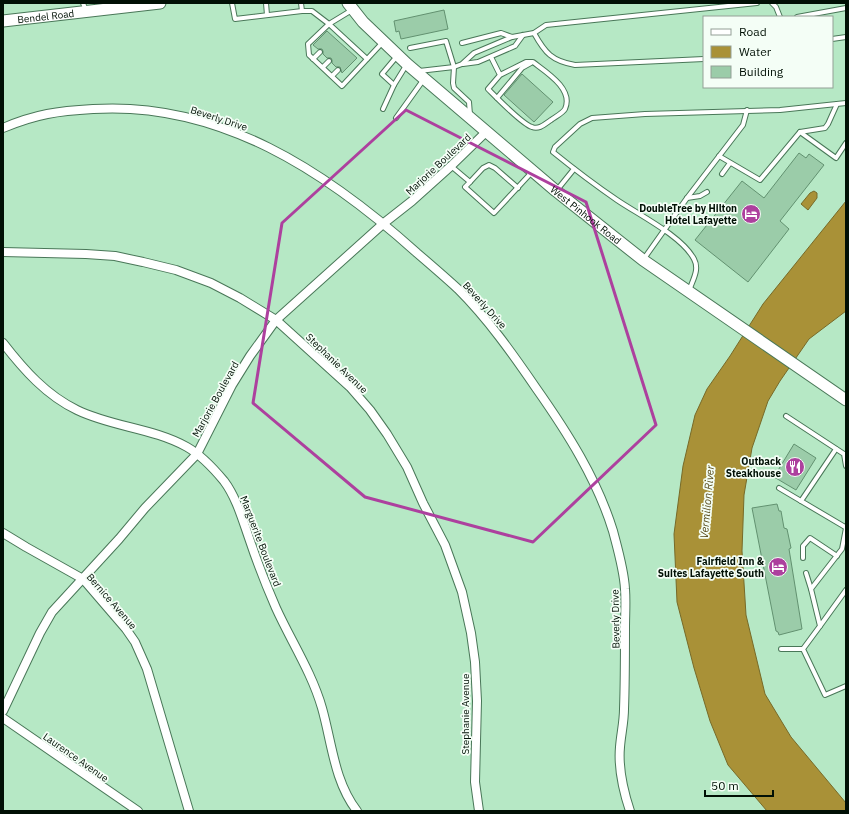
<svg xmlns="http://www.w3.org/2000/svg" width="849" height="814" font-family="'IBM Plex Sans',sans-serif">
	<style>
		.water { fill: #a99137; stroke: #776a28 }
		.building { fill: #9bcca9; stroke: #629170 }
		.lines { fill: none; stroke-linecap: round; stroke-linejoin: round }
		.lane-casing { stroke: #497758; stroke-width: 6 }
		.street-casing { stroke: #497758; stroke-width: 10 }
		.secondary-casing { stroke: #497758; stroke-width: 13 }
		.lane { stroke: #fff; stroke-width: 4 }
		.street { stroke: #fff; stroke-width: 8 }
		.secondary { stroke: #fff; stroke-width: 11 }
		.marked { fill: none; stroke: #ad409e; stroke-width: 3; stroke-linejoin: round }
		.labels { text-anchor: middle; stroke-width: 3.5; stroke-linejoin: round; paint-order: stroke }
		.street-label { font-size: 10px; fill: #011005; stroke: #f4fef6 }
		.poi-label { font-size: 10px; font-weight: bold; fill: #011005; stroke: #f4fef6; text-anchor: end }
		.water-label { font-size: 11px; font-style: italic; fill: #584b1b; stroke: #f4fef6 }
	</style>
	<rect width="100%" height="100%" fill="#b6e8c5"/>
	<g class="water">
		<polygon points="814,191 817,193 817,198 808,210 801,204 810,193"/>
		<polygon points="846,201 846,311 809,339 780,381 768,401 752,448 744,495 742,551 746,615 765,694 791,737 846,803 846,811 767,811 728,765 710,721 694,668 677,602 674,534 683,466 695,415 707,389 730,356 763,304"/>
	</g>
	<g class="building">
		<polygon points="444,10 448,29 401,39 399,31 396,32 394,21"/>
		<polygon points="327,31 357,58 342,73 340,67 336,67 332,63 332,60 331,58 327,58 323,54 323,51 322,49 318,49 313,45"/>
		<polygon points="522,74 553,102 534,122 504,95"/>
		<polygon points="799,153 806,158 809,154 824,165 780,221 789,229 748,282 695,240 742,181 764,198"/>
		<polygon points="794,444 816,458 796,490 774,477"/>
		<polygon points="777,504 779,511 781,511 784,528 787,529 791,548 789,549 802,629 779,635 778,632 776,631 752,508"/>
	</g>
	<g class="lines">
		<g class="lane-casing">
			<g id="lane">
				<polyline points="83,3 86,11"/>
				<polyline points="232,3 235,19 302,11 312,11 329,24 367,59"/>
				<polyline points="266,3 267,15"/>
				<polyline points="301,3 302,11"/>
				<polyline points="772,3 776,7 780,17"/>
				<polyline points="352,10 329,24 308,44 309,55 342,86 383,42"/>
				<polyline points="797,17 846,8"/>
				<path d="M534,33C545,53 552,61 575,65L704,59"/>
				<polyline points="832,39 846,37"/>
				<polyline points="462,43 501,33 512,37"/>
				<polyline points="410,48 446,41 454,67 453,83 454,88 469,102 470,115"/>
				<path d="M491,57L500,75L526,62H533C546,72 574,89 565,109C563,113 555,117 551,120C545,124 539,130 532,127C522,124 497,98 488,89L500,75"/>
				<polyline points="313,59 320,52"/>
				<polyline points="463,64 478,62 515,46 523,35"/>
				<polyline points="323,67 329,61"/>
				<polyline points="419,71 454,67 462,64 474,53 512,37 534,33 546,25 757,3"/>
				<polyline points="332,76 338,70"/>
				<polyline points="394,85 382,74 398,55"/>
				<polyline points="497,98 522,68 531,63"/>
				<polyline points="383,109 394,85 407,64"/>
				<polyline points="396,118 424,79"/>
				<polyline points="800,132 836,158 846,143"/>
				<polyline points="719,156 760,180 800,132 825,128 828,124 837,104"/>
				<polyline points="451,166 470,182 465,187 494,213 532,172"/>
				<polyline points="722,174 730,163"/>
				<polyline points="470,182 483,168 489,165 495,168 518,188"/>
				<polyline points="557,190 574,169"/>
				<polyline points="687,198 700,196 707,192"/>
				<polyline points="643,260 687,198 743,125 747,110"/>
				<path d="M689,291C692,281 700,270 694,259C682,236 639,215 617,200C595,185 574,169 553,152L555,147L580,124L592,118L645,114L780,110L846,103"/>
				<polyline points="786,416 844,454 846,466"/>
				<polyline points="836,449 801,501 845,527 846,526"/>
				<polyline points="779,488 801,501"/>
				<polyline points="846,528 842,549 811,589 820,626 803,649 825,695 846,686"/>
				<polyline points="803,558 803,546 810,538 837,556"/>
				<polyline points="806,573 811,589"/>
				<polyline points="820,626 846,590"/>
				<polyline points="781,649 803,649"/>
			</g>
		</g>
		<g class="street-casing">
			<g id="street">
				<path d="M3,128C36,114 58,111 93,109C220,101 327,172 417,253C431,265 445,277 458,289C488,319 512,353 536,388C567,432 597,479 613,531C618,550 624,570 625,589C626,602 625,615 625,628C625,655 625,682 624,709C624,722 621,734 620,747C618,769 623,790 630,811"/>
				<polyline points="3,252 86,254 115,256 143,262 176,270 211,283 240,298 276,320 350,387 370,410 387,434 407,467 423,503 445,545 462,592 471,633 475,662 477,701 475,782 479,811"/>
				<path d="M3,343C24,370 46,395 77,410C112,427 153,428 187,447C201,455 214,469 224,481C236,497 242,518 249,538C257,562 266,585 276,608C291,641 312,673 322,708C332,743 334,781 357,811"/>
				<polyline points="3,533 26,547 83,579 126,629 135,642 147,669 189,811"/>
				<polyline points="3,711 40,633 52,612 119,539 145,508 197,454 232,385 250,356 276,320 384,223 412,201 451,166 486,132"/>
				<polyline points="3,718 138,811"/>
			</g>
		</g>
		<g class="secondary-casing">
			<g id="secondary">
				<path id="s1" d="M348,3L363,22L407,64L556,191L643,260L846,400"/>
				<path id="s2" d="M3,21L160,3"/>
			</g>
		</g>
		<use href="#lane" class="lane"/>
		<use href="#street" class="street"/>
		<use href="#secondary" class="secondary"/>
	</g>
	<path class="marked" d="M406,110L586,202L656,425L533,542L365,497L253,403L282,223Z"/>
	<defs>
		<g id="hotel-disc" transform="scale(1)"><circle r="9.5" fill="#ad409e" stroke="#f4fef6"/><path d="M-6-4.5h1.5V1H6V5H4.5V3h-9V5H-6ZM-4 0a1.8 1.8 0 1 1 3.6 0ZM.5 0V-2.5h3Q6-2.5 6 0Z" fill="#fff"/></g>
		<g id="restaurant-disc" transform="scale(1)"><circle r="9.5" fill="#ad409e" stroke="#f4fef6"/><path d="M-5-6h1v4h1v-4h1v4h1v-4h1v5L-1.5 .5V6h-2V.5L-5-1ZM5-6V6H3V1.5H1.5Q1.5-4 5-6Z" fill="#fff"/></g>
	</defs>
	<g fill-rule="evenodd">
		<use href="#hotel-disc" x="751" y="214"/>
		<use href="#restaurant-disc" x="795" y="467"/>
		<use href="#hotel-disc" x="778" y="567"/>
	</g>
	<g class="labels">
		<g class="street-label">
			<text dy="4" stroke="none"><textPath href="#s2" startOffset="43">Bendel Road</textPath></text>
			<text transform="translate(219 118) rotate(18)" y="4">Beverly Drive</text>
			<text transform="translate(438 164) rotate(-43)" y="4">Marjorie Boulevard</text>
			<text dy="4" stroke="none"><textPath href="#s1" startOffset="319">West Pinhook Road</textPath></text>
			<text transform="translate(485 305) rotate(48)" y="4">Beverly Drive</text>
			<text transform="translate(337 363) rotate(44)" y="4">Stephanie Avenue</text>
			<text transform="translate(215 399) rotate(-61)" y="4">Marjorie Boulevard</text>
			<text transform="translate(261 541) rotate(69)" y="4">Marguerite Boulevard</text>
			<text transform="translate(112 601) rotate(49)" y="4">Bernice Avenue</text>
			<text transform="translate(615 619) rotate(-91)" y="4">Beverly Drive</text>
			<text transform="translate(465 714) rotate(-90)" y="4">Stephanie Avenue</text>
			<text transform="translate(76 757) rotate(35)" y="4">Laurence Avenue</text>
		</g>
		<g class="poi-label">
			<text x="737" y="212">DoubleTree by Hilton<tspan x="737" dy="12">Hotel Lafayette</tspan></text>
			<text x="781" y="465">Outback<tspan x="781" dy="12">Steakhouse</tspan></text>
			<text x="764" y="565">Fairfield Inn &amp;<tspan x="764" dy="12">Suites Lafayette South</tspan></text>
		</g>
		<g class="water-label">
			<text transform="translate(707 502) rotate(-85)" y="4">Vermilion River</text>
		</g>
	</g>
	<rect width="849" height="814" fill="none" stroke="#011005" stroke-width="8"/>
	<rect x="703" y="16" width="130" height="72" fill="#f4fef6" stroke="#939f96"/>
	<rect x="711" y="29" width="20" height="6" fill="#ffffff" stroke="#939f96"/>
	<text x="739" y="36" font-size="12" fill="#011005">Road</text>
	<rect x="711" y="46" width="20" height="12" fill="#a99137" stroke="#939f96"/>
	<text x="739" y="56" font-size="12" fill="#011005">Water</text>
	<rect x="711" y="66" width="20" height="12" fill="#9bcca9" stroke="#939f96"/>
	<text x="739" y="76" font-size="12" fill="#011005">Building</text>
	<path d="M705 790v6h68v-6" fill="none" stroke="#011005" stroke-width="2"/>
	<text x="711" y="790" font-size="12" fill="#011005" stroke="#f4fef6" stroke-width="3" paint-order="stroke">50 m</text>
</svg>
